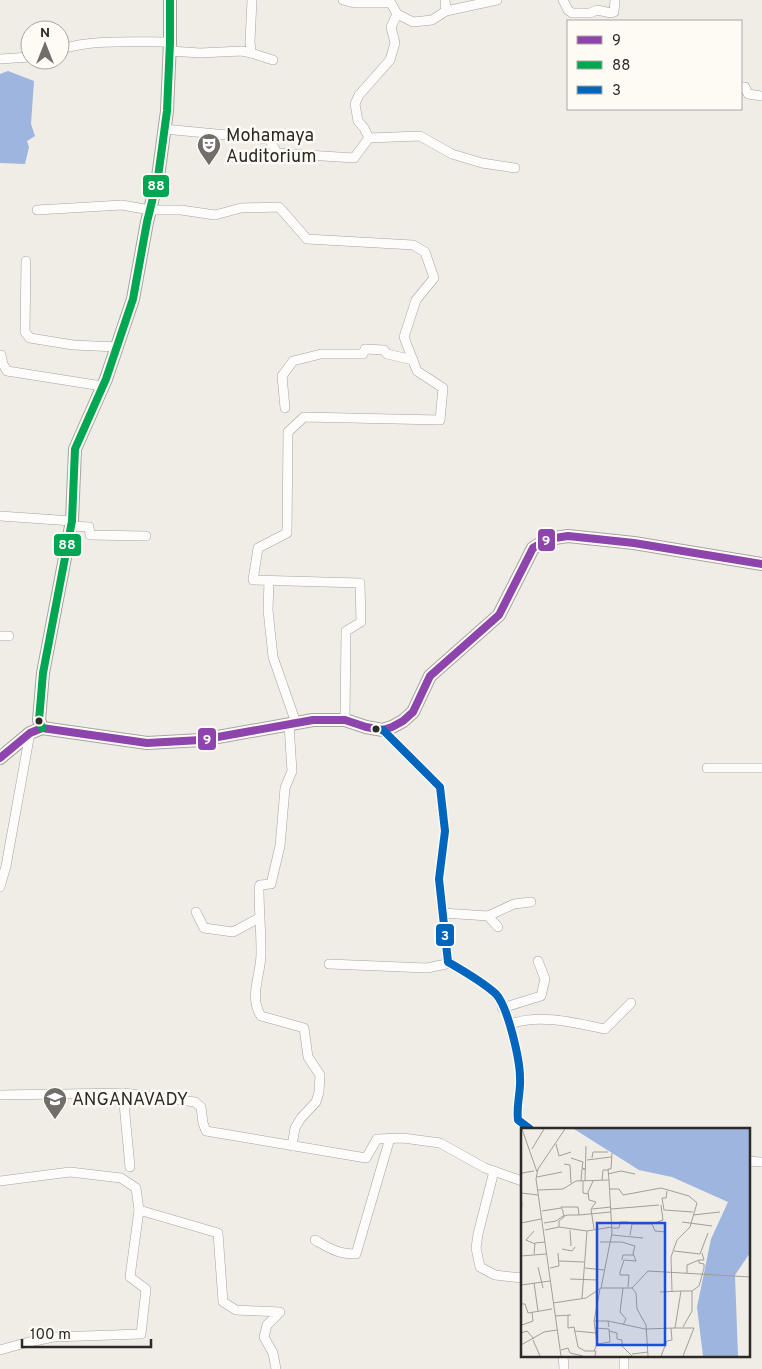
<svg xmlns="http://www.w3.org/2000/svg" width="762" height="1369" font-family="Overpass,sans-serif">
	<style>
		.water { fill: #9db5df }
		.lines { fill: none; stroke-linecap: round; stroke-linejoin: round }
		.street-casing { stroke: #a6a4a0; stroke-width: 10 }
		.secondary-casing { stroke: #a6a4a0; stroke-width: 14 }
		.street { stroke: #fdfcfb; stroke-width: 9 }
		.secondary { stroke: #fdfcfb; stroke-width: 12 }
		.bus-1-casing { stroke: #fefbf5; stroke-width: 11 }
		.bus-2-casing { stroke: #fefbf5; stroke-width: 11 }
		.bus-3-casing { stroke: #fefbf5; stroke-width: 11 }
		.bus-1 { stroke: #8e44ad; stroke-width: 8 }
		.bus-2 { stroke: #00a651; stroke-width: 8 }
		.bus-3 { stroke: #0065bd; stroke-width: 8 }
		.bus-dot { fill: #2c2a26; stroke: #fefbf5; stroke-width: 2 }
		.labels { text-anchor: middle; stroke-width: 5; stroke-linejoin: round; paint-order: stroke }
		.poi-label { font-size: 18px; fill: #2c2a26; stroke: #fefbf5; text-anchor: start }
		.inset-road { fill: none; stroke: #a29f99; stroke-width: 1 }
		.view { fill: #1d4ed8; fill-opacity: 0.15; stroke: #1d4ed8; stroke-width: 2.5 }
		.inset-edge { fill: none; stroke: #2c2a26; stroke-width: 2.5 }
		.line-badge { stroke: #fefbf5; stroke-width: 2 }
		.badge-label { font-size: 14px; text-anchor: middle; font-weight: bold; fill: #fff }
	</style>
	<rect width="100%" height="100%" fill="#f0ede6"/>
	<polygon class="water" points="8,71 34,81 31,124 35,136 27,141 29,147 25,164 0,163 0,74"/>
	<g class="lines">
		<g class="street-casing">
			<g id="street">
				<polyline points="343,0 354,3 391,3 397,14"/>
				<polyline points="445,0 446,11"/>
				<polyline points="563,0 568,10 572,13 590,13 597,10 611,13 614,12 615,0"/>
				<path d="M60,50C88,39 139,42 170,42"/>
				<polyline points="170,51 200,53 242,51 251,53 250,41 252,0"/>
				<polyline points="251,53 273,60"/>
				<polyline points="0,59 30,57"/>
				<polyline points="741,87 745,87 748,94 762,96"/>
				<polyline points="164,129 269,139 277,153 354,158 369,138 420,136 452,154 482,163 515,168"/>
				<polyline points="369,138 364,128 358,121 355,104 359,95 390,60 395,43 391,27 397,14 413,22 432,20 446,11 497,0"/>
				<polyline points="37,210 122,205 150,210 181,210 215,215 241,208 279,207 307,239 413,245 425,252 434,278 416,300 404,337 417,371 443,388 440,420 304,417 288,432 287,533 258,548 253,580 360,583 361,622 346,631 345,720"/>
				<polyline points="26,261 25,332 30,338 73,345 117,347"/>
				<polyline points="0,356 1,355 3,364 7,371 102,386"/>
				<polyline points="285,408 282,376 293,361 321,354 363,354 365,349 384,350 387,354 413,360"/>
				<polyline points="0,516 72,521"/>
				<polyline points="72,526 89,527 90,535 146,536"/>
				<polyline points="269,581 268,610 273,657 296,723"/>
				<polyline points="0,636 9,636"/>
				<path d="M289,725L292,771L285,788L280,846L271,884L260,885L259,888C259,909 261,930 261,951C262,973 248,996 261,1016L304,1028L308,1057L320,1075L319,1092L316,1102L301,1118L295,1128L292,1146"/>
				<path d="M383,730L440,787L445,831L439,879L448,962C462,970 485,984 496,994C508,1007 520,1060 520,1078C521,1092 516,1105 518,1120L530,1129"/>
				<polyline points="707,768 762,768"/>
				<polyline points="0,887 6,866 30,733"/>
				<polyline points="196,912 204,928 233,932 259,918"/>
				<polyline points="443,913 488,916 498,927"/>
				<polyline points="488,916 514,904 531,902"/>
				<polyline points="329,964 427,968 451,963"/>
				<polyline points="502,1008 541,996 545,979 538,961"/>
				<path d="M511,1028L513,1023C543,1014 575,1023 605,1029L631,1003"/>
				<polyline points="123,1093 195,1102 201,1107 203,1123 206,1131 366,1158 377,1139 403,1138 440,1143 485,1168 522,1181"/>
				<polyline points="0,1095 123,1093 130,1167"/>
				<polyline points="748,1161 762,1162"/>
				<polyline points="494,1171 478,1234 476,1248 480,1267 495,1275 522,1278"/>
				<polyline points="0,1181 70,1172 121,1178 136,1188 139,1210 130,1277 146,1289 141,1334 54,1337 29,1342 0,1350"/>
				<polyline points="139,1210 218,1233 223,1302 236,1310 280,1312 267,1325 264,1337 273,1353 276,1369"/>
				<path d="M315,1240C331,1249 338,1254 356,1254L390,1138"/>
				<polyline points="563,1355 564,1369"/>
				<polyline points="624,1355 624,1369"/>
			</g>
		</g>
		<g class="secondary-casing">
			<g id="secondary">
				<polyline points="42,728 39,720 43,673 72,521 75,449 106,379 133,299 147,222 158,177 167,111 170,42 170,0"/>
				<polyline points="0,758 30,733 42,728 147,743 201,740 313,720 345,720 366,727 383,730 392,727 403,721 413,712 430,676 499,615 533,548 548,539 568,536 634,543 762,564"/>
			</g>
		</g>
		<use href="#street" class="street"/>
		<use href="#secondary" class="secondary"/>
		<g class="bus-1-casing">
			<polyline id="bus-1" points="0,758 30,733 42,728 147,743 201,740 313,720 345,720 366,727 383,730 392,727 403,721 413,712 430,676 499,615 533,548 548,539 568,536 634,543 762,564"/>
		</g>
		<g class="bus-2-casing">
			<polyline id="bus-2" points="42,728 39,720 43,673 72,521 75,449 106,379 133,299 147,222 158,177 167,111 170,42 170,0"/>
		</g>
		<g class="bus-3-casing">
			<path id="bus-3" d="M383,730L440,787L445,831L439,879L448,962C462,970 485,984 496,994C508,1007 520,1060 520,1078C521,1092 516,1105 518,1120L530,1129"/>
		</g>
		<use href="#bus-1" class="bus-1"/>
		<use href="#bus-2" class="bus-2"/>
		<use href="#bus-3" class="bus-3"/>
	</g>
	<defs>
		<g id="theatre-pin" transform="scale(1.25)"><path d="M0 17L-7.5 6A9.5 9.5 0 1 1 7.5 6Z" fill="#716e69" stroke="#fefbf5"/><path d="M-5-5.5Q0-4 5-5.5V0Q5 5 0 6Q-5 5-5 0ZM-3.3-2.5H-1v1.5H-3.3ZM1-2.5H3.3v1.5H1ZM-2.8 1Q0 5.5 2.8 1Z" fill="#fff"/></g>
		<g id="school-pin" transform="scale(1.25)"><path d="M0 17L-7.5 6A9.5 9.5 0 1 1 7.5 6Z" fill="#716e69" stroke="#fefbf5"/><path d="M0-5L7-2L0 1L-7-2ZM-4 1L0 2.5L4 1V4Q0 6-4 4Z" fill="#fff"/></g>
	</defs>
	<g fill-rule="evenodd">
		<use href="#theatre-pin" x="209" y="145"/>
		<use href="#school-pin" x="55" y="1099"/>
	</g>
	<g class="bus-dot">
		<circle cx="39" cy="721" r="4.5"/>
		<circle cx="376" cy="729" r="4.5"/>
	</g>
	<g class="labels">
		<g class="poi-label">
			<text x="226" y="141">Mohamaya<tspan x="226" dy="21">Auditorium</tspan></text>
			<text x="72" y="1105">ANGANAVADY</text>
		</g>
	</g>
	<g transform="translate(521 1128)">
		<rect width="229" height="229" fill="#f0ede6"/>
		<path d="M53,1H229V125L214,147L217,228H182L176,179L190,111L207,74L151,49L118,42Z" fill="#9db5df"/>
		<path class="inset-road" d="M1,1L16,44M35,16L38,28L50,24M11,21L23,1M50,30L62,34L61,40L64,41H61L60,53M71,30L72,24H87M66,32L90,29M43,36L49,37L50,55M87,46L100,43L114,46M16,49L41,44M0,50L1,45L13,43M81,52L82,42H87M88,52L87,41H90L91,25M62,53V65L67,66M64,53L65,18M72,53L67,64L68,72L75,74L70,81L73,101M88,61H98L102,67L140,60L168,68L176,75L169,99L156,112L150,129L151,163M17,62L42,61L55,53L88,52L91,105L80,160M146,63L145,70H141L143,82L172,84M0,65L17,67M71,81L90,79M90,81L138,77M21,83L40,80M58,87L90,84M172,87L199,84M0,92L1,74M161,94L191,98M0,95L20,91M23,95L35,93L42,88H43L47,87H58L57,79H40L42,83V85L43,88V89L38,93V99M131,96L134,103L145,104M91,100H98L99,94H107M24,102L38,99L66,103L91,99M49,102L50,118M13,103L5,112L14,116M91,107L122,110M109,107L111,96H131L142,92L140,77M79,114H101L114,118L112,125L115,133L103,132L99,144V147H108L107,159M41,121L51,123L54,119M153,123L179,126L187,105M13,126L14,115L24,114M0,128L25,126M101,132L102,127H113M38,133L63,134M17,139L22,160M29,140L38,138L37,125M64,140L83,142M166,145V137L178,132M49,151L77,152M13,155L17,183M0,157L29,153M102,160L99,184L105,191L102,197M111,160L115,165L116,181L125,197L127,228M79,161L73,193H87L88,199M160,163H171L178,158L183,140V136L178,135V132H183L181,125M61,170L66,103M32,175L65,170L80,160H111L127,143L229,149M0,176H4L7,185L31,181M47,187V200L53,199L57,219L64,223H75L74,228M34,188L50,187M87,193L124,201L154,200L160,163L139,164M1,197L12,193L11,184M162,199L171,183V163M74,200L88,201L89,214L76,216M154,200H173L162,228M54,203L75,205M88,203L96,205V211L101,212V218L111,228M0,205L6,203L13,211M12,212L19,228M0,217L23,204L36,202M40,222L47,220L49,225L62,228M73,223L76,216L73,193M111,226L127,224M40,228L15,51L17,41L44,1M140,228L146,213L151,212L150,200"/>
		<path class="view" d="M76,95H144V217H76Z"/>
		<rect width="229" height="229" class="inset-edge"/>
	</g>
	<g class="line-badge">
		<rect x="142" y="174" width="28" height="24" rx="5" fill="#00a651"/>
		<rect x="537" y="528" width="19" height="24" rx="5" fill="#8e44ad"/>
		<rect x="53" y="533" width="29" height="24" rx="5" fill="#00a651"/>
		<rect x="197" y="727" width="20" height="24" rx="5" fill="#8e44ad"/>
		<rect x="435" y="923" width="20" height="24" rx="5" fill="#0065bd"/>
	</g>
	<g class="badge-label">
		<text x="156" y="190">88</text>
		<text x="546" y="545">9</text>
		<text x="67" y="549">88</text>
		<text x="207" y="744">9</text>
		<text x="445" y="940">3</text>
	</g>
	<rect x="567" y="20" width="175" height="90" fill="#fefbf5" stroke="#aaa7a2"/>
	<rect x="577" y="36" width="25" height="8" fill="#8e44ad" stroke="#aaa7a2"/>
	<text x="612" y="45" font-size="15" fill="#2c2a26">9</text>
	<rect x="577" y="61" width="25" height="8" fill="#00a651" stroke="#aaa7a2"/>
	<text x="612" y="70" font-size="15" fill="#2c2a26">88</text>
	<rect x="577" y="86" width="25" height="8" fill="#0065bd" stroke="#aaa7a2"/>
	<text x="612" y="95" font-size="15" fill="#2c2a26">3</text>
	<g transform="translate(45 45)"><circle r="24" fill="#fefbf5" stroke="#aaa7a2"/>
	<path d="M0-4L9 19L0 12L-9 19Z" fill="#716e69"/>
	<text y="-8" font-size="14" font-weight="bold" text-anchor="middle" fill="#2c2a26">N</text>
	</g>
	<path d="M22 1339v8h129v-8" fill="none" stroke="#2c2a26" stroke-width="2.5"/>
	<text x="30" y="1339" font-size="15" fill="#2c2a26" stroke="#fefbf5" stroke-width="4" paint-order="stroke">100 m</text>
</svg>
